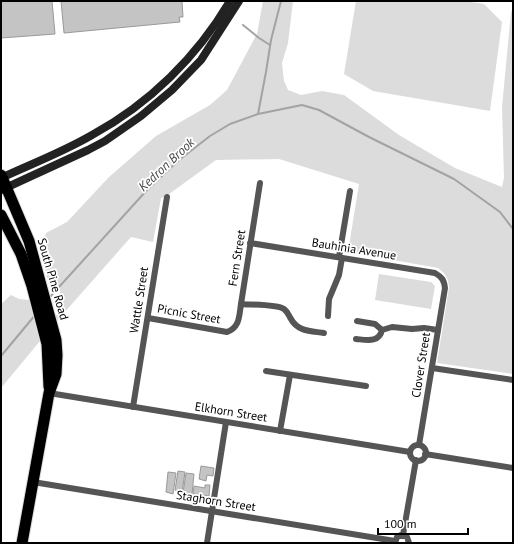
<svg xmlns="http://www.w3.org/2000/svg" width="514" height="544" font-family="'PT Sans',sans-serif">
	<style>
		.green { fill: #dcdcdc }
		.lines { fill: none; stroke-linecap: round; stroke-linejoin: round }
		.stream { stroke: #a3a3a3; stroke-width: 2 }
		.building { fill: #c4c4c4; stroke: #999 }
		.trunk-casing { stroke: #dbdbdb; stroke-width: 13 }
		.minor { stroke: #555; stroke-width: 6 }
		.secondary { stroke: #222; stroke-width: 8 }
		.trunk { stroke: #000; stroke-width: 11 }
		.labels { text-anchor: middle; stroke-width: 3.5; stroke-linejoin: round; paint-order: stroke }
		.street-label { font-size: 12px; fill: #000; stroke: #fff }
		.water-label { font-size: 13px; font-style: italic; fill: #444; stroke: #fff }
	</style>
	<rect width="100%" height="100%" fill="#fff"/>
	<g class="green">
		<path d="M263,1H293L288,43L282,63L284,81L288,90L301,95L322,91L344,95L399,135L455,168L502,187L504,178L502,107L511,12L513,9V374L437,363L449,287C448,278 446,274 438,268L348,252L359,184L279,159L216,160L165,197L161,198L153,242L131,237L56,322L54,317L58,314L59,311L54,302C61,297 61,291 59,285L55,287L54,289L52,290L48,283L42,252L46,233L67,222L109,177L156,136L210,105L227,90L257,34Z"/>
		<polygon points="356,1 465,1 484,4 502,22 490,111 373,91 344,74"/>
		<polygon points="379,274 431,282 435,286 431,309 375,300"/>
		<polygon points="11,295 19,299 29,300 40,341 1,388 1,304"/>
	</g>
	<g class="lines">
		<g class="stream">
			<polyline points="243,25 259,38 270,45"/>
			<polyline points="258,114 266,72 271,40 281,1"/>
			<polyline points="49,298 147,190 179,160 210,136 230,124 258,114 302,105 319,110 369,137 454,179 500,212 513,229"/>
			<polyline points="1,356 36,314"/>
		</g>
	</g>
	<g class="building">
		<polygon points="1,1 52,1 55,34 1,38"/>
		<polygon points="61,1 182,1 183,17 179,17 180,22 64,33"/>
		<polygon points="201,466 214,468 213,476 207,475 206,481 199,479"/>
		<polygon points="178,471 185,472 182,493 175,490"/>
		<polygon points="168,472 176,473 173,494 166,492"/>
		<polygon points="186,473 194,474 192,494 183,493"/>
		<polygon points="205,485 210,485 209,496 193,494 194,486 205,488"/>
	</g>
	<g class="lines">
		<g class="trunk-casing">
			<g id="trunk">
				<polyline points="1,175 29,241 56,340 57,355 56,374 49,393 22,543"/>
				<polyline points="1,215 21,254 32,286 47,344 49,387"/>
			</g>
		</g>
		<g class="minor">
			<path d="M250,243L435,273C442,277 444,280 445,288L419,445"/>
			<polyline points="339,257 350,191"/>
			<path d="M241,304C251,305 276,304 284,309C288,312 289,316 291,319C298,332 312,331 324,333"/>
			<polyline points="328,316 329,299 339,275 342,258"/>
			<path d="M148,318L227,332C240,327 239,316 241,304L260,183"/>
			<polyline points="357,321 375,324 382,330"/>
			<path d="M356,339C367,340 379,343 382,330L392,327L412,329L424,328L438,330"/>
			<polyline points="432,368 513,380"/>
			<polyline points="266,371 366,386"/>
			<polyline points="49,393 410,452"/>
			<polyline points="133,407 167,197"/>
			<polyline points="280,431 290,375"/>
			<circle cx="418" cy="453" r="8"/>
			<polyline points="425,454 513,468"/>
			<polyline points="33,482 395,541"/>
			<polyline points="403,535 416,460"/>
			<polyline points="207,543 226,422"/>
			<polyline points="395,543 397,537 401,535 407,537 409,543"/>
		</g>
		<g class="secondary">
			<path d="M1,178C31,164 63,152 92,135C149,104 197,57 230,1"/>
			<polyline points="1,190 88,150 105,141 141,116 172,90 201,60 239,1"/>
		</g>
		<use href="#trunk" class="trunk"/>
	</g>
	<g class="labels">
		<g class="street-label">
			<text transform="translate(354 249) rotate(9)" y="4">Bauhinia Avenue</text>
			<text transform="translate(237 258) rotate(-81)" y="4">Fern Street</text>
			<text transform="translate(53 279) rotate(74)" y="4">South Pine Road</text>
			<text transform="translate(139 300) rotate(-81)" y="4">Wattle Street</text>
			<text transform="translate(189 314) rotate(10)" y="4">Picnic Street</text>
			<text transform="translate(421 365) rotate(-81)" y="4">Clover Street</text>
			<text transform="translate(231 412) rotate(9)" y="4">Elkhorn Street</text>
			<text transform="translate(216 501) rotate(9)" y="4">Staghorn Street</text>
		</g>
		<g class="water-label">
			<text transform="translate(166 164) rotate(-43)" y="5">Kedron Brook</text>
		</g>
	</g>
	<rect width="514" height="544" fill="none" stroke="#000000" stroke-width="4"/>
	<path d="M378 528v6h90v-6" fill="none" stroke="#000000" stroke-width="2"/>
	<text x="384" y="528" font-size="12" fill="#000000" stroke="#ffffff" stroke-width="3" paint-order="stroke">100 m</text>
</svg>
